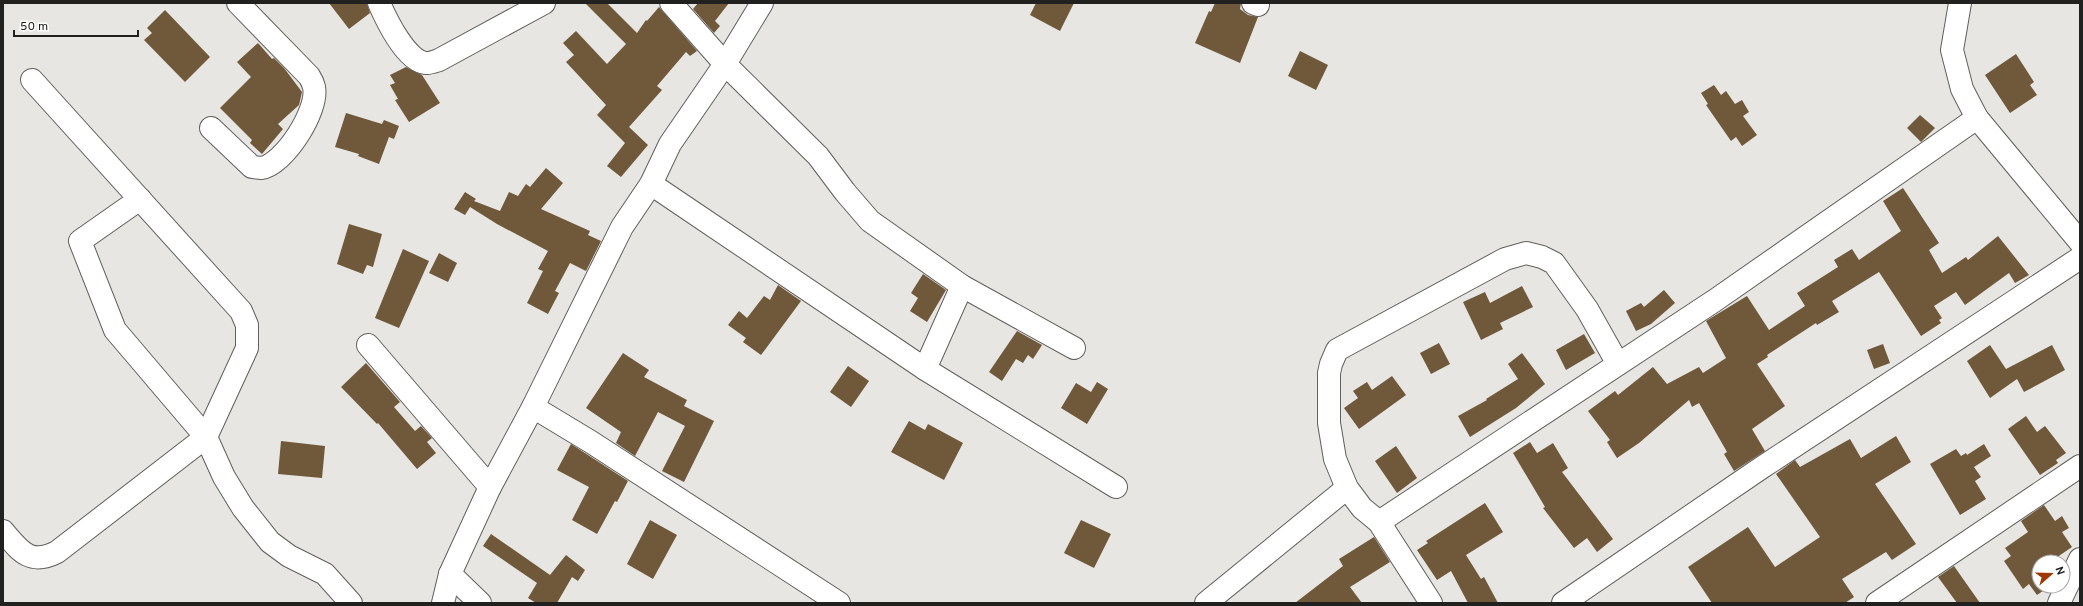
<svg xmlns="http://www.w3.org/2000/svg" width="2083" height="606" font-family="Overpass,sans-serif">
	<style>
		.building { fill: #70583a }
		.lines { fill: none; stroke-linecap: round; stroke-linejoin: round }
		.minor-casing { stroke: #605f5c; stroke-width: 24 }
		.minor { stroke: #fff; stroke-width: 22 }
	</style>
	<rect width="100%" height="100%" fill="#e7e6e3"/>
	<g class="building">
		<polygon points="329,3 367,3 370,13 349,29"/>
		<polygon points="585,3 607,3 637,33 646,20 647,21 659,7 697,51 690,56 686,52 657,86 662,90 629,127 648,145 621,177 607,166 625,143 597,115 606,105 566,62 574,55 563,43 576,31 607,64 626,44"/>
		<polygon points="698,3 729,3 715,21 720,26 714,33 693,9"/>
		<polygon points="1036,3 1074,3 1060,31 1030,15"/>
		<polygon points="1215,3 1241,3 1240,9 1248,15 1258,17 1240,63 1195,43 1209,11 1211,12"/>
		<polygon points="165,10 210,57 185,82 144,40 152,33 147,28"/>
		<polygon points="258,43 272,59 274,58 284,68 302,92 299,105 278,124 283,129 262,154 250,143 252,140 220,108 251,77 237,62"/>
		<polygon points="1300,51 1328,65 1316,90 1288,76"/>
		<polygon points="2016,54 2034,82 2030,85 2037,95 2010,113 1985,75"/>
		<polygon points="406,67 422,75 440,103 409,122 395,100 398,99 390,85 395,83 390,75"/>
		<polygon points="1714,85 1721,95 1726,91 1735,104 1742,100 1749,112 1743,116 1757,135 1742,146 1736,137 1731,141 1706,105 1708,104 1701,93"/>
		<polygon points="346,113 382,124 384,120 399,126 394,139 389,137 379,164 358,156 359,154 335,147"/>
		<polygon points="1920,115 1935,128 1921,142 1907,128"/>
		<polygon points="546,168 563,183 541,209 590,231 588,235 601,241 586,271 570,263 555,291 559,293 548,314 527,303 543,271 538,269 548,251 497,224 470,207 465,215 454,209 465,192 476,199 474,201 500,211 509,192 518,196 526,184 530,187"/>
		<polygon points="1903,188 1939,243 1929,250 1942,273 1966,257 1968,260 1998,236 2029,275 2015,283 2009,273 1965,305 1956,292 1934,306 1942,318 1939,320 1941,323 1921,336 1879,272 1832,301 1839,312 1817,325 1816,323 1767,355 1768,357 1757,364 1785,406 1752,429 1765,451 1734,471 1724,454 1727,452 1699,403 1692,407 1689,400 1639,443 1617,458 1607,442 1610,440 1588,411 1615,391 1618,395 1653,367 1667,384 1699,367 1703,373 1726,358 1706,321 1747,296 1769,330 1805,306 1797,293 1838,267 1834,260 1852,249 1859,260 1901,231 1883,201"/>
		<polygon points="349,224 382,234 373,267 367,265 363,274 337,264"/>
		<polygon points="403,249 429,261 399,328 375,318"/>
		<polygon points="439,253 457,263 448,282 429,273"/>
		<polygon points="923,274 946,290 927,322 910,311 918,298 911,293"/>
		<polygon points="778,285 801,301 761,355 743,342 746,338 728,325 739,311 747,318 764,296 770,300"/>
		<polygon points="1522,286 1533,307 1500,323 1503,329 1481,340 1463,302 1485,292 1490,303"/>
		<polygon points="1664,290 1675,303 1651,324 1636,331 1626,311 1641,303 1644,307"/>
		<polygon points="1017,331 1042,345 1033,359 1028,355 1023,363 1016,359 1002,381 989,372"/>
		<polygon points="1584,334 1595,353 1566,370 1556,350"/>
		<polygon points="1439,343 1450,364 1431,374 1420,353"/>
		<polygon points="1883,344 1890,363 1874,369 1867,350"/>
		<polygon points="1990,345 2006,369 2052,345 2065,370 2024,392 2017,379 1990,398 1967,361"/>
		<polygon points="623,353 649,370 644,377 687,400 684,406 714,421 684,482 662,471 685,426 658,412 635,456 616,443 621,432 586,408"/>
		<polygon points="1522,353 1545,384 1516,408 1470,437 1458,416 1487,400 1486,399 1518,379 1508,364"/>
		<polygon points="366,363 400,402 394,407 415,431 421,426 432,438 427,442 436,453 417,469 378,423 377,424 341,387"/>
		<polygon points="848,366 869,381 851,407 830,392"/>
		<polygon points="1392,376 1406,395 1359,429 1344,408 1358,398 1353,391 1367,382 1372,390"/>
		<polygon points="1097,382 1108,389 1087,424 1061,408 1076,383 1091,392"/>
		<polygon points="2026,416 2037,432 2045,426 2066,453 2056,460 2058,463 2040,475 2008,429"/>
		<polygon points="909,421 925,430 928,424 963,443 944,480 891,452"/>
		<polygon points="1896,436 1911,462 1875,484 1916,544 1892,560 1886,552 1842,579 1854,597 1845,603 1712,603 1688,567 1748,527 1775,567 1820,537 1776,474 1795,460 1800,467 1850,439 1861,458"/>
		<polygon points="281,441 325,446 322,478 278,474"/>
		<polygon points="1530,442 1537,453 1553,443 1568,468 1562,472 1613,539 1597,552 1587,538 1574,548 1543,508 1545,507 1513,453"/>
		<polygon points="571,444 628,481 617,502 615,501 597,534 572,520 589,487 557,470"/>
		<polygon points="1984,444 1991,456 1974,467 1981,477 1975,481 1986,499 1960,515 1930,464 1956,449 1961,456 1966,453 1967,455"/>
		<polygon points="1396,446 1417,478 1397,493 1375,461"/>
		<polygon points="1485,503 1503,532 1466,555 1481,579 1484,577 1498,603 1468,603 1451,571 1437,580 1417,550 1428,543 1426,541"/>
		<polygon points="2044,505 2055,521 2062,516 2069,528 2062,532 2072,547 2050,562 2039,562 2039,586 2050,586 2037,595 2029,584 2023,589 2004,561 2011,556 2005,548 2028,532 2021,521"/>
		<polygon points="650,520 677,535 653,579 627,564"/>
		<polygon points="1081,520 1111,534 1094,568 1064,553"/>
		<polygon points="491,534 550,575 566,555 585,570 578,581 572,577 557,603 536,603 528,598 537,583 483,546"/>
		<polygon points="1374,537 1390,562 1350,587 1362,603 1295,603 1343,566 1339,559"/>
		<polygon points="1954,566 1980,603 1957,603 1938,577"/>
	</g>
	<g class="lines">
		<g class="minor-casing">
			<g id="minor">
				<path d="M379,3C386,19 407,63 427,63C431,63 436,61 439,60L544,3"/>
				<polyline points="671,3 725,64 818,156 845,192 870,221 962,286 1074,348"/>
				<polyline points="1253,3 1258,5"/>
				<polyline points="1960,3 1952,50 1962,89 1977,118 2080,242"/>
				<path d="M211,128L252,167C254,167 258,168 261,168C284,165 319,110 314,87C313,83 311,79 309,76L238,3"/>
				<polyline points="651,184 925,369 1116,487"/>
				<polyline points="140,199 80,241 115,330 206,437 224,477 243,508 270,542 289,556 325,574 351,603"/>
				<polyline points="368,345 490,487"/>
				<polyline points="925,369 962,286"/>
				<polyline points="533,407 591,442 839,603"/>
				<polyline points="1379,522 1714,301 1977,118"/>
				<path d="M3,531C20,551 30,566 57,552L206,437L247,348V325L241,311L32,80"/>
				<polyline points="450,574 480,603"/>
				<polyline points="443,603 450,574 490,487 533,407 622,227 651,184 670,144 725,64 762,3"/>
				<polyline points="1206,603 1347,488"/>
				<polyline points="1431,603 1379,522 1362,508 1347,488 1335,459 1329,423 1329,373 1331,364 1337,350 1505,259 1526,253 1542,257 1554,263 1587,309 1618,364"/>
				<polyline points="1563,603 1761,468 2080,258"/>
				<polyline points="1877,603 2080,466"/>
				<polyline points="2059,603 2080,559"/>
			</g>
		</g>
		<use href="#minor" class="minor"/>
	</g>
	<rect width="2083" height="606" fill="none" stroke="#212120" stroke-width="8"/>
	<g transform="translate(2051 574) rotate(70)"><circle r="19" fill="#ffffff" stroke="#a6a6a6"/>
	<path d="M0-3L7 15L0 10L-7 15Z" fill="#9e3906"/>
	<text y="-6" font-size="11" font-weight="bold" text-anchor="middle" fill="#212120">N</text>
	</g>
	<path d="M14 30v6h124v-6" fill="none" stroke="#212120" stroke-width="2"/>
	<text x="20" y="30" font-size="12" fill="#212120" stroke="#ffffff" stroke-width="3" paint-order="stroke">50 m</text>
</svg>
